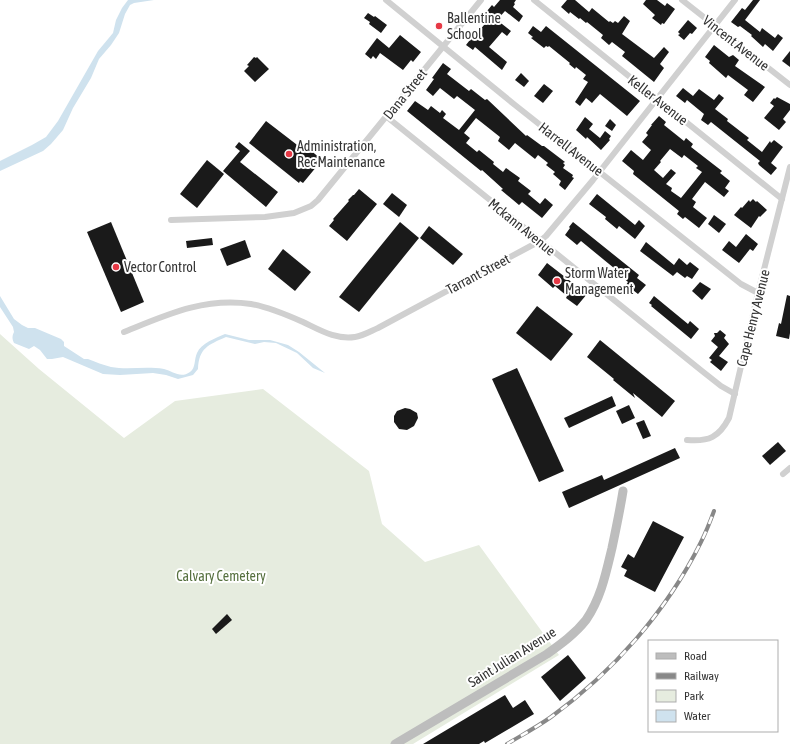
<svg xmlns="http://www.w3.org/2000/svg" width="790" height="744" font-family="'Asap Condensed',sans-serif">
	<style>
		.green { fill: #e6ecdf }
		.water { fill: #cfe2ee }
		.building { fill: #1a1a1a; fill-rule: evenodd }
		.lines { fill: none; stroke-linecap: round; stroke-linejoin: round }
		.street { stroke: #d0d0d0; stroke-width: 6 }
		.secondary { stroke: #bdbdbd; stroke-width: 9 }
		.rail-casing { stroke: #888; stroke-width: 4 }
		.rail { stroke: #fff; stroke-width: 2.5; stroke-dasharray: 8; stroke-linecap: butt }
		.poi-dot { fill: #e63946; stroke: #fff; stroke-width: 1.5 }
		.labels { text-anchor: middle; stroke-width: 4; stroke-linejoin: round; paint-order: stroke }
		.poi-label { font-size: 14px; fill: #333; stroke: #fff; text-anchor: start }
		.street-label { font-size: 14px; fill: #333; stroke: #fff }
		.park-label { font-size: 14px; fill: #56703f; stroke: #fff }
	</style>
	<rect width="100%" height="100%" fill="#fff"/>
	<polygon class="green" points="0,334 39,369 124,438 175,401 263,389 369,471 382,524 425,562 479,545 559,655 413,744 0,744"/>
	<g class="water">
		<polygon points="128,0 154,0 134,3 130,5 125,14 119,33 111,45 99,59 91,78 73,108 63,130 51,144 43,151 0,171 0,161 32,145 46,137 58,121 98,51 113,33 116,20 122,8"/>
		<path d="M0,296L14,319L22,325L28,328H35L61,339L64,342V346L84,359H88C96,362 103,365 111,367C128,370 146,366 164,369C173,371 180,379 190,372C196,368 194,359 197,353C201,343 216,338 225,334L249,340H270L288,345L299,352L325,373L313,368L297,353L276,343L264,342L255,344L226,337C208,345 199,348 198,369L193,375L178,379L166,375L153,373L120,375L103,374L63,357L52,359H47L40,350L34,346L29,349L14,343C12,339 12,336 14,332L13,327L0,307Z"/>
	</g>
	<g class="building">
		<polygon points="500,0 516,0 514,3 515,4 513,7 523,16 519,22 505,11 497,20 511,31 507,36 502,32 489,47 507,62 502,70 475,47 473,50 466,45 473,36 474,37 489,19 488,17 489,13 487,11 492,5 494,7"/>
		<polygon points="567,0 575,0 589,12 592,8 609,22 610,21 613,23 615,21 618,23 624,16 630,21 622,34 654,58 664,47 669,52 660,64 664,68 654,82 622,56 625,52 612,42 609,45 601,38 603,35 587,22 586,23 580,18 579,19 570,12 569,14 561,7"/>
		<polygon points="646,0 657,0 665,6 667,3 675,9 664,24 662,23 661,25 652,18 655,15 643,4"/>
		<polygon points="753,0 760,0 745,20 760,32 762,28 775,38 778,34 783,38 773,51 765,44 763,47 751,36 752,35 740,26 738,27 731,22 742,8 745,10"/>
		<polygon points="368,13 374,17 375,16 387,25 381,33 369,24 370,22 364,18"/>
		<polygon points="688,20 697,28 692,34 690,33 684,40 678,35 680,34 678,32"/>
		<polygon points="533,26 541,32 546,26 640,101 627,116 600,94 592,103 586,98 580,106 575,102 588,82 583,79 586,75 576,67 575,69 569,64 570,63 549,46 548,47 546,46 544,48 531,38 533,37 528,33"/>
		<polygon points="400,35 421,52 413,62 411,60 403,70 380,53 376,59 373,56 371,59 365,54 377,38 389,48"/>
		<polygon points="714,45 729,57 733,55 739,60 735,66 765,87 753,102 744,95 748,90 728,75 726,78 709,63 710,61 705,57"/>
		<polygon points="790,51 790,67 782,61"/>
		<polygon points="254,57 256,58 257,57 269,69 255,82 244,71 249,66 247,65"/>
		<polygon points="443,63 451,69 447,74 469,91 471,89 485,100 487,99 526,136 527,135 542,146 544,146 565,162 563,163 565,165 563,168 573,175 572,177 574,178 565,190 559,185 561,181 553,174 555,172 546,165 548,163 538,155 535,159 515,143 509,150 498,141 500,137 476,118 464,133 470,138 466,143 477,152 479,150 494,162 493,164 503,172 506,168 520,178 518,181 531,191 528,194 540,204 545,198 553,205 542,218 522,202 519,205 501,190 503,189 482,170 481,171 407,111 415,101 428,110 431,106 440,113 442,110 446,114 443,118 459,130 475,110 457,96 454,99 440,88 433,96 426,90 434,79 432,78"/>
		<polygon points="521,73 529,81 524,87 515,80"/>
		<polygon points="544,84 553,91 543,103 534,96"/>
		<polygon points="683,88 693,96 699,89 714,100 719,94 724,98 715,109 728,119 727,121 749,138 747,140 762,152 770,141 771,143 774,140 783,147 771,163 777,168 771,175 759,165 758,163 760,161 711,122 708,125 701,120 704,114 687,100 685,103 676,96"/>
		<polygon points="777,97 790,104 790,110 783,119 786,122 779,130 764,118 774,106 770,103 774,98 775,99"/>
		<path d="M659,116L666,122L664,125L684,141L686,138L693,144L691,147L722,171L720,173L730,181L725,188L729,191L724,197L705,182L692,199L696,202L693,207L707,218L699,228L685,217L683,219L677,214L679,211L633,174L634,171L622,161L631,150L643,160L651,150L642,142L648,135L646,133L652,125H651ZM670,149L682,158L684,155L698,166L696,168L702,172L681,198L671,191L672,188L666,184L676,173L671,169L663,178L654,170L661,162L660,161Z"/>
		<polygon points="585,117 593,124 589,129 600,138 605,131 611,136 609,139 610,140 601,150 587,137 586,139 576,130"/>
		<polygon points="610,119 616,125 612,131 605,126"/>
		<polygon points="266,121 305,151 308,148 322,160 303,183 300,181 299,183 249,143"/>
		<polygon points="239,142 250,151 240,162 278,192 266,207 223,171 240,151 235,147"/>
		<polygon points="207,160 224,174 197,208 180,194"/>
		<polygon points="359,189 377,204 347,241 329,226 334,220 333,219 349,201 348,200 353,195 354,195"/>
		<polygon points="392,193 407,205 399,217 383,204"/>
		<polygon points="597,194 635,225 639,220 645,226 635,239 619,226 617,229 605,219 606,217 589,204"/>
		<polygon points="753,199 756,202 757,201 767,210 760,217 759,216 751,228 734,215 741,207 742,208 749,200 750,202"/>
		<polygon points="714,215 726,224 719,233 708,224"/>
		<polygon points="111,222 144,302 121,312 87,232"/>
		<polygon points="400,222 419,238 359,312 339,297"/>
		<polygon points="573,222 639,275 637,278 646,285 638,294 626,285 628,282 619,274 620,273 581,241 577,245 565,235 570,228 569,227"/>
		<polygon points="429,226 463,254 453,265 420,238"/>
		<polygon points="746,234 758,244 753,251 750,249 739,263 722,250 729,241 736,247"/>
		<polygon points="212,238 213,245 187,248 186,241"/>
		<polygon points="245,240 251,257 227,266 220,249"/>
		<polygon points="646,242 674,265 679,258 687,265 690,262 699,269 692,279 687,276 685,278 677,272 673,276 640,251"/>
		<polygon points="283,249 311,272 295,291 268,269"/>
		<polygon points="547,263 587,294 577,306 566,298 567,296 555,286 553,288 538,275"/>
		<polygon points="700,282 711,289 702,300 692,291"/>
		<polygon points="787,295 790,296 790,333 789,339 776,336 779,323 781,324"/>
		<polygon points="654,296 688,324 690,321 699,329 691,339 651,306 652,305 649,303"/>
		<polygon points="537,306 573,334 551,361 516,333"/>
		<polygon points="720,330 726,335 724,338 729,344 719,356 728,362 721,371 710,362 712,360 709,358 718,347 711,341 715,336 714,333 717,333"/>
		<polygon points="600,340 675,401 662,417 633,393 635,398 613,380 614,379 587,357"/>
		<polygon points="517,368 564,471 539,482 492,379"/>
		<polygon points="612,396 616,406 569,428 564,418"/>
		<polygon points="629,405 635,418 622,424 616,411"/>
		<polygon points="405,408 410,409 417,413 418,418 414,426 407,430 399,429 394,422 394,416 397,411"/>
		<polygon points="644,420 651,436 643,439 636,423"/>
		<polygon points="778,442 786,451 770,465 762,456"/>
		<polygon points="675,448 680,458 569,508 562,492 602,475 604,480"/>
		<polygon points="653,521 684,537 655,592 624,576 627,570 621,567 628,554 634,558"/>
		<polygon points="227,614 232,620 216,634 212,629"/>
		<polygon points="568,655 586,678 560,701 541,677"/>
		<polygon points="505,695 513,708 525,700 534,714 485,743 484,741 479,744 423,744"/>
	</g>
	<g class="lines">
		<g class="street">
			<polyline points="386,0 515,105 741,284 758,293"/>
			<polyline points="534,0 782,199"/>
			<polyline points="682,0 790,85"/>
			<polyline points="387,117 702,371 721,386 735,394"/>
			<polyline points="171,220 265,217 294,213 311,206 318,200 481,0"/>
			<path d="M124,332C166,315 204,297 251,304C269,307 287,315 303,322C320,330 336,340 355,337C363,336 371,331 378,328L540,241L546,236L593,180L735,0"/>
			<path d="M687,440C709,442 719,437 729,418L758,293L790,167"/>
			<polyline points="783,474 790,468"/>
		</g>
		<path class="secondary" d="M395,744L547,654C561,644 575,634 586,620C601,598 606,573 612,548C616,529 620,510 623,491"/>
		<g class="rail-casing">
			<path id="rail" d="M507,744C522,735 537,727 551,717C613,672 667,611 701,542C706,532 710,522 714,511"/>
		</g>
		<use href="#rail" class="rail"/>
	</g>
	<g class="poi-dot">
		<circle cx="439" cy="26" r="4"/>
		<circle cx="289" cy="154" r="4"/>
		<circle cx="116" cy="267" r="4"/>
		<circle cx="557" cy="281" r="4"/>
	</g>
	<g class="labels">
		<g class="poi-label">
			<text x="447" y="23">Ballentine<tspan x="447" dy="16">School</tspan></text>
			<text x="297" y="151">Administration,<tspan x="297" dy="16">Rec Maintenance</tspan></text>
			<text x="124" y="272">Vector Control</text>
			<text x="565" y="278">Storm Water<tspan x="565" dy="16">Management</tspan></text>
		</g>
		<g class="street-label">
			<text transform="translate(736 43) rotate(38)" y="5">Vincent Avenue</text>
			<text transform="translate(405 94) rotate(-51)" y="5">Dana Street</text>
			<text transform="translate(658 100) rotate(38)" y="5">Keller Avenue</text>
			<text transform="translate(571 149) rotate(38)" y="5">Harrell Avenue</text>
			<text transform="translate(522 227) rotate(39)" y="5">Mckann Avenue</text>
			<text transform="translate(478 274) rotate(-28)" y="5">Tarrant Street</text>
			<text transform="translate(753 318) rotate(-76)" y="5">Cape Henry Avenue</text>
			<text transform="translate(512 657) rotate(-32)" y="5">Saint Julian Avenue</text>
		</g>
		<g class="park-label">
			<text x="221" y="581">Calvary Cemetery</text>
		</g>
	</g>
	<rect x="648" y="640" width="130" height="92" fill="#ffffff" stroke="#adadad"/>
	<rect x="656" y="653" width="20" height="6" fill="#bdbdbd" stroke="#adadad"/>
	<text x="684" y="660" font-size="12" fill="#333333">Road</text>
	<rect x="656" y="673" width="20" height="6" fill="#888888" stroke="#adadad"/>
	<text x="684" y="680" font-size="12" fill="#333333">Railway</text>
	<rect x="656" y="690" width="20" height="12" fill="#e6ecdf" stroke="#adadad"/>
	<text x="684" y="700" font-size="12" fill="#333333">Park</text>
	<rect x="656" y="710" width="20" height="12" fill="#cfe2ee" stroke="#adadad"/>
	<text x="684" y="720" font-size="12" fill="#333333">Water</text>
</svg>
